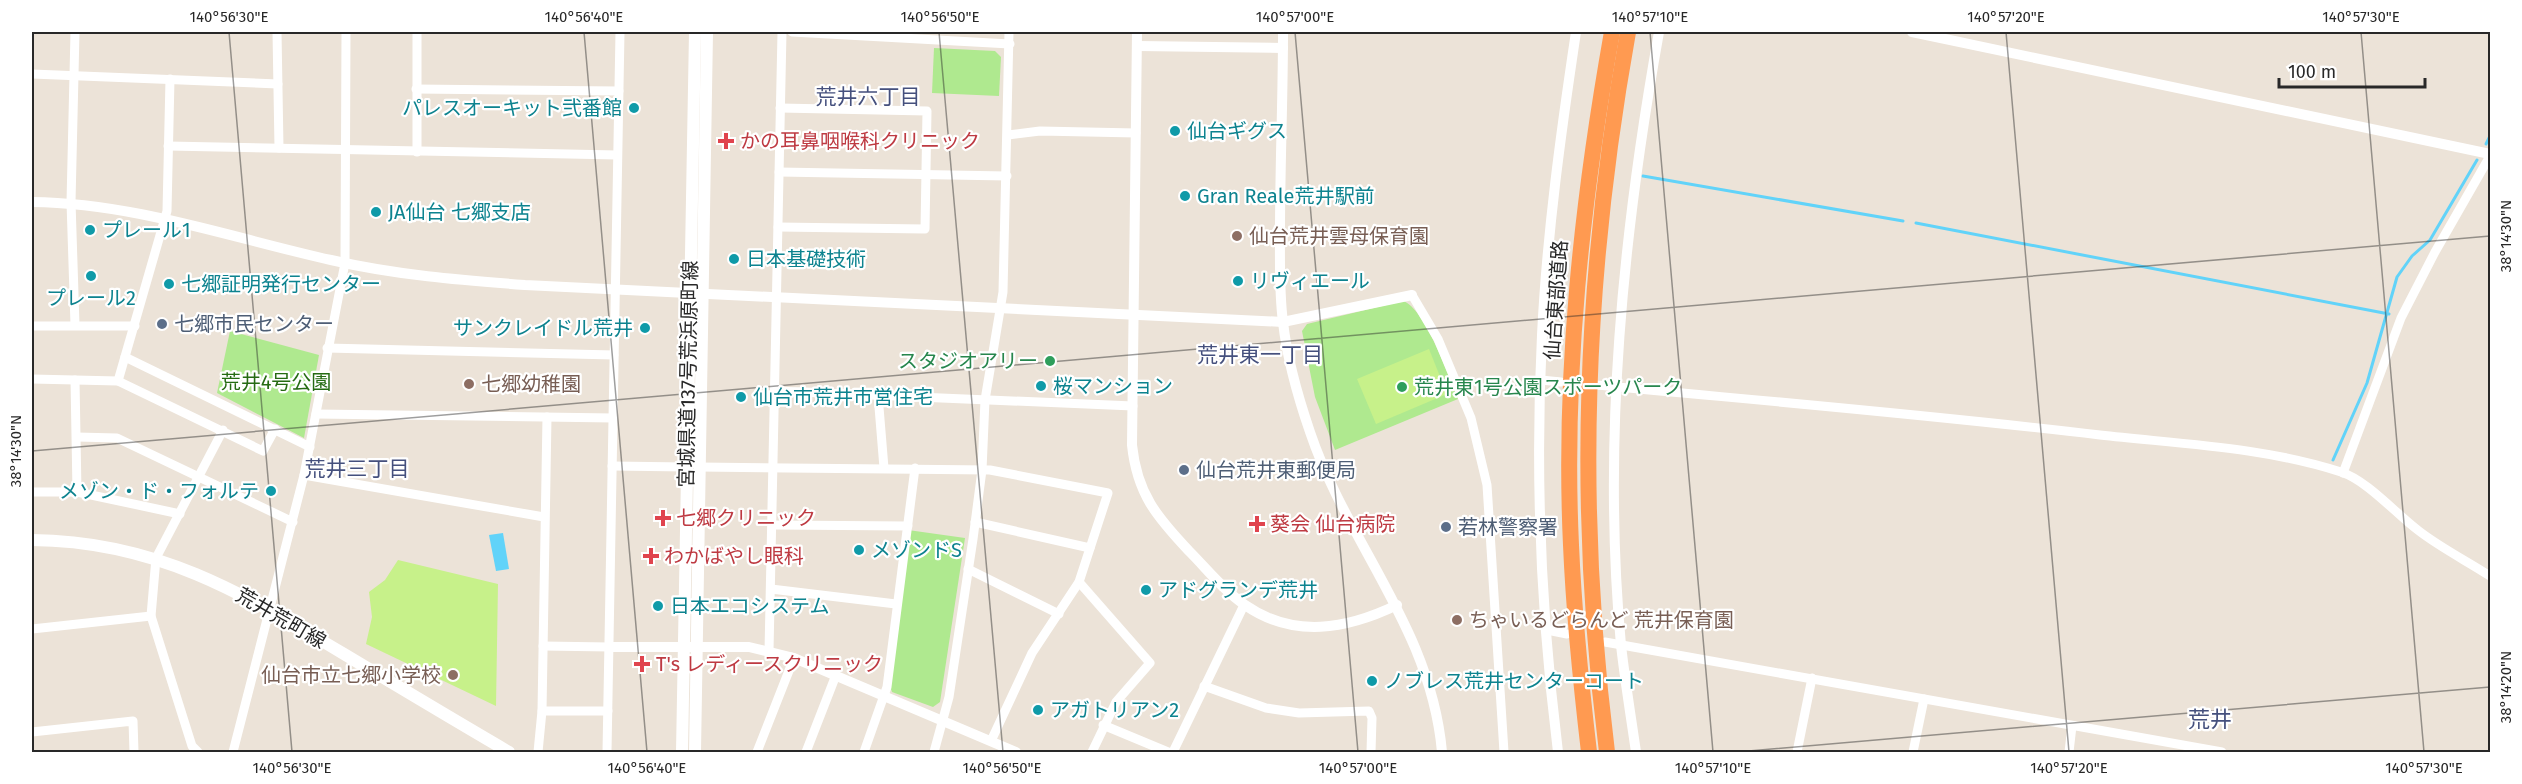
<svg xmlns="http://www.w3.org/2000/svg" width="2522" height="784" font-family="'Fira Sans','Noto Sans JP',sans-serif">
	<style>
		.green { fill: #afe98f }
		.pitch { fill: #c7f18a }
		.water { fill: #61d3f9 }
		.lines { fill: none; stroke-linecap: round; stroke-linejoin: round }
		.stream { stroke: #61d3f9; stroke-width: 3 }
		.minor { stroke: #fff; stroke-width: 9 }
		.tertiary { stroke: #fff; stroke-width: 10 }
		.secondary { stroke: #fff; stroke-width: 12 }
		.motorway { stroke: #ff9a51; stroke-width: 16 }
		.ticks { fill: none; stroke: #282828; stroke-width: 1.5; stroke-opacity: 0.45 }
		.culture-dot { fill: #0f9aa8; stroke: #fff; stroke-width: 2 }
		.health-dot { fill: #e0444e; stroke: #fff; stroke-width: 2 }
		.education-dot { fill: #8d6e63; stroke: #fff; stroke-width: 2 }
		.service-dot { fill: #5c6f8a; stroke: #fff; stroke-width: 2 }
		.leisure-dot { fill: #2e9e5b; stroke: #fff; stroke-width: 2 }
		.labels { text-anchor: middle; stroke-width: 4.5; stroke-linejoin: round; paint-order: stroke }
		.culture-label { font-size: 20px; fill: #0d838f; stroke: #fff; text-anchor: start }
		.health-label { font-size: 20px; fill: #be3a42; stroke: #fff; text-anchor: start }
		.education-label { font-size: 20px; fill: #785e54; stroke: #fff; text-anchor: start }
		.street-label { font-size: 20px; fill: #282828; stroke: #fff }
		.service-label { font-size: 20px; fill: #4e5e75; stroke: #fff; text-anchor: start }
		.leisure-label { font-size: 20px; fill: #27864d; stroke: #fff; text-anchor: end }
		.park-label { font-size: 20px; fill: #266b13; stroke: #fff }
		.neighbourhood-label { font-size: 21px; fill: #45507d; stroke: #fff }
		.quarter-label { font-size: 22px; fill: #45507d; stroke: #fff }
		.neatline { fill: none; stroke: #282828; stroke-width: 2 }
		.ticks-label { font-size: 15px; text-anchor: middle; fill: #282828 }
	</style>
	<rect width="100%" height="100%" fill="#ece3d8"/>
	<g class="green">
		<polygon points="934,48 995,51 1001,57 999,96 932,93"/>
		<path d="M1403,301C1425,308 1449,377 1458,399L1335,450L1315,397L1302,331L1307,324Z"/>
		<polygon points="230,331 319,355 304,438 217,393"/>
		<polygon points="908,530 965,538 940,702 933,707 892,692 890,686"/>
	</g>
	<g class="pitch">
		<polygon points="1429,349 1447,394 1376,424 1357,379"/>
		<polygon points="398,560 498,584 496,706 366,644 372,617 369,592 385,580"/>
	</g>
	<polygon class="water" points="503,533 509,569 496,571 489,535"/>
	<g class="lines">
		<g class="stream">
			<polyline points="2486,144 2490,136"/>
			<polyline points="1643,176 1903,221"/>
			<polyline points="1916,223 2389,314"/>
			<polyline points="2333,460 2367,383 2397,277 2412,256 2430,240 2477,160"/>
		</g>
		<g class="minor">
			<polyline points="277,32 279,148"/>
			<polyline points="417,32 417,152"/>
			<polyline points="792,32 1010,44"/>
			<polyline points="32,74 278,84"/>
			<polyline points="416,89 619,91"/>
			<polyline points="1008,135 1040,131 1136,133"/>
			<polyline points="168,146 617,155"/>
			<polyline points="779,172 1007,176"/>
			<polyline points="778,227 925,229 927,111 780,108"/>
			<polyline points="1412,295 1438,339 1471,418 1487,485 1504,752"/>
			<polyline points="75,325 71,202 75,32"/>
			<polyline points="32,326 135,326"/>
			<polyline points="327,348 614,355"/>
			<polyline points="125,357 310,447"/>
			<polyline points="32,379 118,381 263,451 275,429"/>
			<polyline points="75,380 77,492"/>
			<polyline points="1541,380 1561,382"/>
			<polyline points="118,381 167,211 170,79"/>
			<path d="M1597,385C1765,401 1933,415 2100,435C2180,444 2264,447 2341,472C2368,481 2396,514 2419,531C2441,548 2467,561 2490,576"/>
			<polyline points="776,391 1133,406"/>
			<polyline points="878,395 884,468"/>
			<polyline points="316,414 613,418"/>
			<polyline points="77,437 117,438 293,522"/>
			<polyline points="612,466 687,467"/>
			<polyline points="699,467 990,470 1108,493 1079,582 1032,653 991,741"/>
			<polyline points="2343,473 2401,318 2435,252 2490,156"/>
			<polyline points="304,475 544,517"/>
			<polyline points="32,492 77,492 180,514"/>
			<polyline points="975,522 1090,548"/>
			<polyline points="774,525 908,526"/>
			<polyline points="968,569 1059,614"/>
			<polyline points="1079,582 1150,663 1116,702 1092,752"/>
			<polyline points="771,589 896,604"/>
			<polyline points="32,629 151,616"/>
			<polyline points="1547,630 1567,634"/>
			<polyline points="1605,642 2222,752"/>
			<polyline points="543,646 610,647"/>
			<polyline points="769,651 782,32"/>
			<polyline points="1204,686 1266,708 1299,713 1369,711 1372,718 1371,752"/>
			<polyline points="542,711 608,711"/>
			<polyline points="1103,725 1168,752"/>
			<polyline points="32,732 133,721 134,752"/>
			<polyline points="198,752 192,746 151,616 156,558 223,430"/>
			<polyline points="233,752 304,475 345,263 346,32"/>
			<polyline points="538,752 542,711 547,417"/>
			<polyline points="607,752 620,32"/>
			<polyline points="757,752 794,658"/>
			<polyline points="806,752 836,675"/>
			<polyline points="864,752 887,687 915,468"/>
			<polyline points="934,752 949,697 973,539 982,470 985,400 1003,292 1009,32"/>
			<polyline points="1173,752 1244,605"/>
			<polyline points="1797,752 1812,678"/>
			<polyline points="1913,752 1924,699"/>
			<polyline points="2069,752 2072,726"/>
		</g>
		<g class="tertiary">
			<path d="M1137,32L1132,445C1137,494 1157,517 1189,551C1207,569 1224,591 1245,605C1294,639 1347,629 1397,605"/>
			<path d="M1283,32C1283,98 1280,165 1280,231C1280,261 1279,292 1283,322C1287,358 1298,397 1310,432C1348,545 1431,628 1442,752"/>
			<polyline points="1912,32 2490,154"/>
			<polyline points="1138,46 1283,48"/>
			<path d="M32,202C134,203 232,238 331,260C395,275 460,280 525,285L1283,322L1412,295"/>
			<polyline points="610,647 749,647 794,658 1016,752"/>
			<path d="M1558,752C1541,615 1535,473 1542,335C1547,233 1561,132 1576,32"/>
			<path d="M1636,752C1631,717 1625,681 1621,645C1602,440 1623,233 1659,32"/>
		</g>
		<g class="secondary">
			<path d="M32,540C156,541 241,592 344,654C399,687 454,720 509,752"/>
			<polyline points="682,752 695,32"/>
			<polyline points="695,752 707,32"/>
		</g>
		<g class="motorway">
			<path d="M1589,752C1581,684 1574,615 1571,545C1563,373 1582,201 1612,32"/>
			<path d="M1607,752C1576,506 1584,276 1628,32"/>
		</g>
	</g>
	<path class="ticks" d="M229,32L292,752M584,32L647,752M939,32L1003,752M1295,32L1358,752M1650,32L1713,752M2006,32L2069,752M2361,32L2424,752M32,451L2490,236M1737,752L2490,687"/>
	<g class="culture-dot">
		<circle cx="634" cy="108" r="6"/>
		<circle cx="1175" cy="131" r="6"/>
		<circle cx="1185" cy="196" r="6"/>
		<circle cx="376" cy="212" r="6"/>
		<circle cx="90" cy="230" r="6"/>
		<circle cx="734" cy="259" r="6"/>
		<circle cx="91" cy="276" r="6"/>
		<circle cx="1238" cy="281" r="6"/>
		<circle cx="169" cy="284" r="6"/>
		<circle cx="645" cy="328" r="6"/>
		<circle cx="1041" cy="386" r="6"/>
		<circle cx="741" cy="397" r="6"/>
		<circle cx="271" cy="491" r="6"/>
		<circle cx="859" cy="550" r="6"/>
		<circle cx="1146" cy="590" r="6"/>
		<circle cx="658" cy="606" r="6"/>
		<circle cx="1372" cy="681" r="6"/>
		<circle cx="1038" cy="710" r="6"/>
	</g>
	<g class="health-dot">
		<path d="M723 132h6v6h6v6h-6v6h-6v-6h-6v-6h6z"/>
		<path d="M660 509h6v6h6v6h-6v6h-6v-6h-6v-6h6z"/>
		<path d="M1254 515h6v6h6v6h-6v6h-6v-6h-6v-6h6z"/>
		<path d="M648 547h6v6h6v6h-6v6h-6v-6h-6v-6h6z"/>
		<path d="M639 655h6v6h6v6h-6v6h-6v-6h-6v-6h6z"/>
	</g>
	<g class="education-dot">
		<circle cx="1237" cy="236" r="6"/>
		<circle cx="469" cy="384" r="6"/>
		<circle cx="1457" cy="620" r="6"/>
		<circle cx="453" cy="675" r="6"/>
	</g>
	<g class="service-dot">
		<circle cx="162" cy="324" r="6"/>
		<circle cx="1184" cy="470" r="6"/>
		<circle cx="1446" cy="527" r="6"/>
	</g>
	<g class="leisure-dot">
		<circle cx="1050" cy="361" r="6"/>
		<circle cx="1402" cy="387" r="6"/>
	</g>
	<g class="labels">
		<g class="culture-label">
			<text x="622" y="115" text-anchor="end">パレスオーキット弐番館</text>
			<text x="1187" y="138">仙台ギグス</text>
			<text x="1197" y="203">Gran Reale荒井駅前</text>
			<text x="388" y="219">JA仙台 七郷支店</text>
			<text x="102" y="237">プレール1</text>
			<text x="746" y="266">日本基礎技術</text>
			<text x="1250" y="288">リヴィエール</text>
			<text x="181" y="291">七郷証明発行センター</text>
			<text x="91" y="305" text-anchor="middle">プレール2</text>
			<text x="633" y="335" text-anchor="end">サンクレイドル荒井</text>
			<text x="1053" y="393">桜マンション</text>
			<text x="753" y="404">仙台市荒井市営住宅</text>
			<text x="259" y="498" text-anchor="end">メゾン・ド・フォルテ</text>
			<text x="871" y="557">メゾンドS</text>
			<text x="1158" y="597">アドグランデ荒井</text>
			<text x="670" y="613">日本エコシステム</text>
			<text x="1384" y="688">ノブレス荒井センターコート</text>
			<text x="1050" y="717">アガトリアン2</text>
		</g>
		<g class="health-label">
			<text x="740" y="148">かの耳鼻咽喉科クリニック</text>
			<text x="676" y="525">七郷クリニック</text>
			<text x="1270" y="531">葵会 仙台病院</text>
			<text x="664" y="563">わかばやし眼科</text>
			<text x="656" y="671">T's レディースクリニック</text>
		</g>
		<g class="education-label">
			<text x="1249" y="243">仙台荒井雲母保育園</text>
			<text x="481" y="391">七郷幼稚園</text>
			<text x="1469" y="627">ちゃいるどらんど 荒井保育園</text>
			<text x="441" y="682" text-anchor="end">仙台市立七郷小学校</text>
		</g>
		<g class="street-label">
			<text transform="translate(1556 300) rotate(-86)" y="7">仙台東部道路</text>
			<text transform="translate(688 374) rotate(-89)" y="7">宮城県道137号荒浜原町線</text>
			<text transform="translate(281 618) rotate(30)" y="7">荒井荒町線</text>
		</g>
		<g class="service-label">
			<text x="174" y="331">七郷市民センター</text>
			<text x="1196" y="477">仙台荒井東郵便局</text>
			<text x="1458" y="534">若林警察署</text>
		</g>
		<g class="leisure-label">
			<text x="1038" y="368">スタジオアリー</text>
			<text x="1414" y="394" text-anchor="start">荒井東1号公園スポーツパーク</text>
		</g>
		<g class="park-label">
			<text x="276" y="389">荒井4号公園</text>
		</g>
		<g class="neighbourhood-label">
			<text x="868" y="104">荒井六丁目</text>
			<text x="1260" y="362">荒井東一丁目</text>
			<text x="357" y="476">荒井三丁目</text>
		</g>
		<g class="quarter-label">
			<text x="2210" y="727">荒井</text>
		</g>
	</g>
	<rect width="2522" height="784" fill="none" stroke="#ffffff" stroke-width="66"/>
	<path d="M2279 78v9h146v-9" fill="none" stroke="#282828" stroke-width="3"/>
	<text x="2288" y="78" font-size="18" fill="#282828" stroke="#ffffff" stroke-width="4.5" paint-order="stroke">100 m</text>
	<rect x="33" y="33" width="2456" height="718" class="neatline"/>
	<g class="ticks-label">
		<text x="229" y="22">140°56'30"E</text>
		<text x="584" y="22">140°56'40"E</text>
		<text x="940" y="22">140°56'50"E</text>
		<text x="1295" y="22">140°57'00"E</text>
		<text x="1650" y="22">140°57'10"E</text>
		<text x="2006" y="22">140°57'20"E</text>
		<text x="2361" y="22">140°57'30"E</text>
		<text transform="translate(2506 236) rotate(-90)" y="5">38°14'30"N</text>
		<text transform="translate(16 451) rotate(-90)" y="5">38°14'30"N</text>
		<text transform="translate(2506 687) rotate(-90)" y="5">38°14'20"N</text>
		<text x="292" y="773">140°56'30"E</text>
		<text x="647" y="773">140°56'40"E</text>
		<text x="1002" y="773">140°56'50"E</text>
		<text x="1358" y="773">140°57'00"E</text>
		<text x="1713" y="773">140°57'10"E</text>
		<text x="2069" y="773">140°57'20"E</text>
		<text x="2424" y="773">140°57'30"E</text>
	</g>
</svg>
